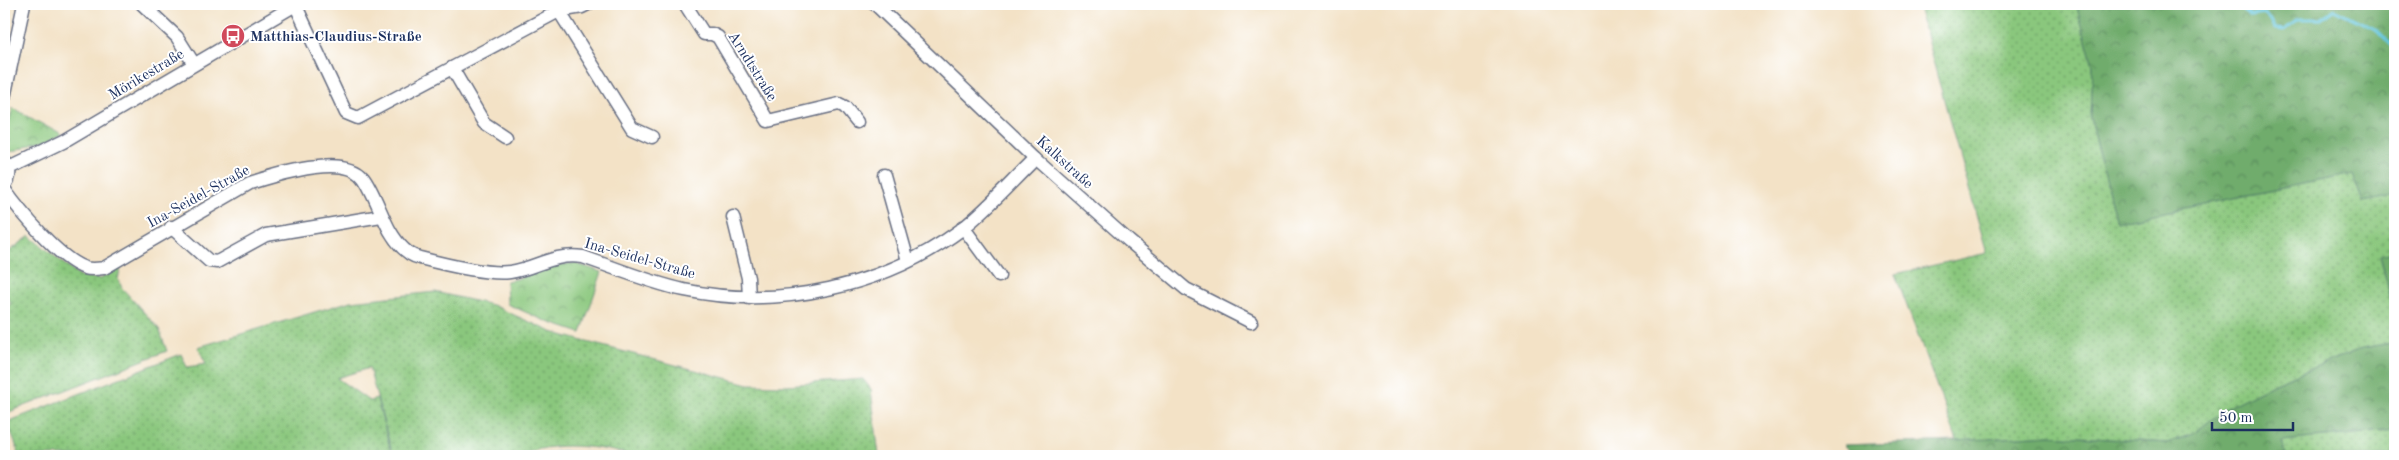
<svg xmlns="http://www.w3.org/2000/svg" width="2399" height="460" font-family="'Old Standard TT',serif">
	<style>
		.grass { fill: url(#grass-dots); stroke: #527b6e }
		.forest { fill: url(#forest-crowns); stroke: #456e65 }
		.park { fill: url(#park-crowns); stroke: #527b6e }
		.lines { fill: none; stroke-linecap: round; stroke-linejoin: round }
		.stream { stroke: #62c6e0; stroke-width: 3 }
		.minor-casing { stroke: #676e82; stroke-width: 15 }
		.minor { stroke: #fff; stroke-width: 12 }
		.labels { text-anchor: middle; stroke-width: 4; stroke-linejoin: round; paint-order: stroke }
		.poi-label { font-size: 15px; font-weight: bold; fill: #1b2f5e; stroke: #fff; text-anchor: start }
		.street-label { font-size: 15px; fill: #1b2f5e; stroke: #fff }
	</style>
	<defs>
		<pattern id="grass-dots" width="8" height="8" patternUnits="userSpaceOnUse" patternTransform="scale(1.25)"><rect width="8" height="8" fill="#8ac77d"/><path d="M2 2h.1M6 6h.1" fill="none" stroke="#70a26a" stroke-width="1.8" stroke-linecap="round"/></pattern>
		<pattern id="forest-crowns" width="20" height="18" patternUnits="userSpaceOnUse" patternTransform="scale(1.25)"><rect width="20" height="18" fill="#6fac6c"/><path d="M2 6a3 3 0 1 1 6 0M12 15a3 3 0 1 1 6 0" fill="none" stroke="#5a8c5c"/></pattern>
		<pattern id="park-crowns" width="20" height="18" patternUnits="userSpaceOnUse" patternTransform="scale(1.25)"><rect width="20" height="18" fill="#8ac77d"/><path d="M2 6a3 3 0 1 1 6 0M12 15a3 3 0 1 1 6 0" fill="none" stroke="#70a26a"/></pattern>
	</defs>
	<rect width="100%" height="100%" fill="#fff"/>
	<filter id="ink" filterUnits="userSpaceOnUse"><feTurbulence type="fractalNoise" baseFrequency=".02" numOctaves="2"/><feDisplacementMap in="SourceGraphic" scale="10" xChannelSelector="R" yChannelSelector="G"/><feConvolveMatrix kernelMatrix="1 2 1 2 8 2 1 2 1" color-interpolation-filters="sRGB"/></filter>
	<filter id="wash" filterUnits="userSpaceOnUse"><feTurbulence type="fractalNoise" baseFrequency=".0096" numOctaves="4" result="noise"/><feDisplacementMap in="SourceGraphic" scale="20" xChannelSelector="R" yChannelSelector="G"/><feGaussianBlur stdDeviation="1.12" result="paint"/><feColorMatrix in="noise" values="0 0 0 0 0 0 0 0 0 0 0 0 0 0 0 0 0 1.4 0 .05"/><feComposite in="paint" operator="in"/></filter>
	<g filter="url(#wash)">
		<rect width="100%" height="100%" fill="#f3e2c6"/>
		<g class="grass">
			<polygon points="1917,4 2076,4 2093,65 2091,118 2116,222 2352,174 2363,202 2395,196 2395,252 2380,256 2395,315 2395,342 2363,348 2277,382 2226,408 2193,434 2167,443 2050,435 1957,441 1895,274 1987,253"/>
			<polygon points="30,236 80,277 100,279 121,267 118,279 122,288 159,329 167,351 4,414 4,307 11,304 4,291 4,255"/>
			<path d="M435,292L492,305L552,332L587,342L749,384L786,385L863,379L871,389L879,456H634C597,446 554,440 519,456H393L369,368L337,378L369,401L377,399L392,456H20L7,422L181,354L187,367L206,364L198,347L351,301Z"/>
			<polygon points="2395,430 2395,456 2286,456 2282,441"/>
		</g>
		<g class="forest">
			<polygon points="2076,4 2395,4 2395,196 2363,202 2352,174 2116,222 2091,118 2093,65"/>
			<polygon points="2395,252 2395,315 2380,255"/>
			<polygon points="2395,342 2395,430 2282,441 2286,456 1856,456 1843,445 1957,441 2050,435 2167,443 2193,434 2226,408 2277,382 2363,348"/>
		</g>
		<g class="park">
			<polygon points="13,108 62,135 38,147 8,152 4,139"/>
			<polygon points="574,263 602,272 581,333 548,322 507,304 506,281 517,279 546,267"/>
		</g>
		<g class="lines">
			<g class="stream">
				<polyline points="2235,4 2251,16 2265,14 2275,29 2285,30 2297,19 2321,19 2334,9 2377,30 2395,49"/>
				<polyline points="541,456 562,452 614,456"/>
			</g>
		</g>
	</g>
	<g filter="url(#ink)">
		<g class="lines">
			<g class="minor-casing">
				<g id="minor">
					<polyline points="142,4 177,37 194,64"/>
					<polyline points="295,4 346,113 358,118 559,11 582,7 588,4"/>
					<polyline points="685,4 704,34 712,34 718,37 768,121 839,104 845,107 857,122"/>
					<polyline points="875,4 1036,158 1129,241 1186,289 1251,322"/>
					<polyline points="559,11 632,128 652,137"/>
					<polyline points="452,68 484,123 505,137"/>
					<polyline points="4,98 24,4"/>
					<path d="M4,161C11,169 11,178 4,186"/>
					<polyline points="9,168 63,142 297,4"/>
					<polyline points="884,175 908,261"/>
					<path d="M4,189C19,210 60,260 85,268C91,270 97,269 104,268L250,183C275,175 344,153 363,177C372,188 382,217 390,231C397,243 406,255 420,258C443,264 487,275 510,272C538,268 551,253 583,257C615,268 651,283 684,290C779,310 884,287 962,229C988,209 1012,181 1036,158"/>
					<polyline points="733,217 748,278 749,298"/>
					<polyline points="171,227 209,261 217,262 266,235 381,216"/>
					<polyline points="963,227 999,276"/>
				</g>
			</g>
			<use href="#minor" class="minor"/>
		</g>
	</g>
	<defs>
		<g id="bus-disc" transform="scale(1.25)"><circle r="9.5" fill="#d1495b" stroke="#fff"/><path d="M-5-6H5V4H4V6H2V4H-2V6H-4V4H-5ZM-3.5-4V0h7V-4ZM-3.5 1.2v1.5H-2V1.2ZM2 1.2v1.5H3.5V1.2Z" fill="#fff"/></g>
	</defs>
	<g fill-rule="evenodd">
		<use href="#bus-disc" x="233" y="36"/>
	</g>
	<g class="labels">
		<g class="poi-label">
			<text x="250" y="41">Matthias-Claudius-Straße</text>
		</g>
		<g class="street-label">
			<text transform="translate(753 66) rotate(58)" y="5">Arndtstraße</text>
			<text transform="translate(146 74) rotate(-31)" y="5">Mörikestraße</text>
			<text transform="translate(1065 162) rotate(42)" y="5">Kalkstraße</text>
			<text transform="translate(198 196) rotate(-29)" y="5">Ina-Seidel-Straße</text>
			<text transform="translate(640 258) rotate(16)" y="5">Ina-Seidel-Straße</text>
		</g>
	</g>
	<rect width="2399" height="460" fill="none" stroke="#fff" stroke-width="20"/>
	<path d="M2212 422v8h81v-8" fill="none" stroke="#1b2f5e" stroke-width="2.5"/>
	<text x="2219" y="422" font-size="15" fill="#1b2f5e" stroke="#ffffff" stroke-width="4" paint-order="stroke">50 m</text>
</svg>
